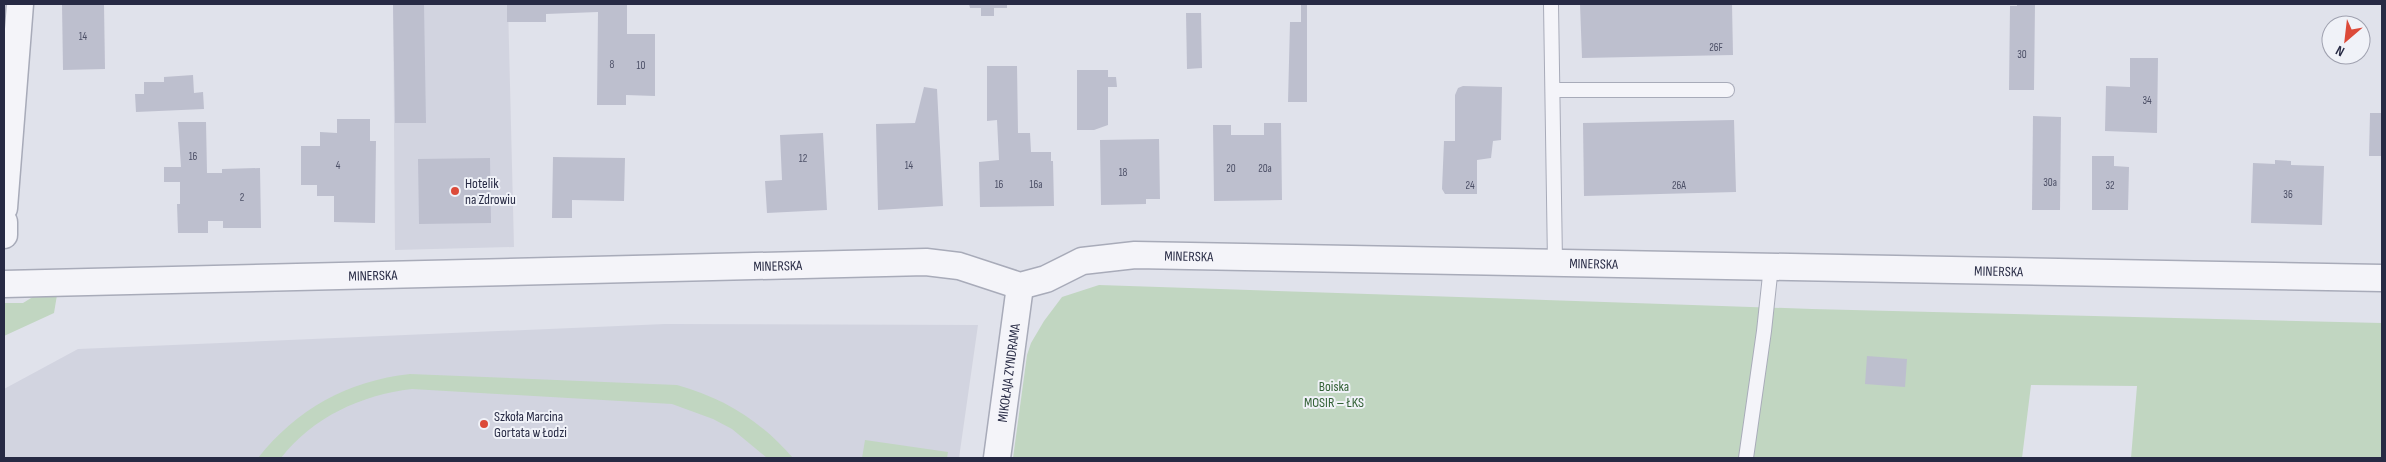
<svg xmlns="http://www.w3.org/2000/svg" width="2386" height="462" font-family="'Sofia Sans Condensed',sans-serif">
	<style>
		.built { fill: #d2d4e0 }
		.green { fill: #c1d6c1 }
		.building { fill: #bdbfce }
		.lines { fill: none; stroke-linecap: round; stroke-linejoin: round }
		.service-casing { stroke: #a8abb9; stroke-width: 16 }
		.minor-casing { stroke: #a8abb9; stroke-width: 29 }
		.service { stroke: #f4f4f9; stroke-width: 14 }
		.minor { stroke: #f4f4f9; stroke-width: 26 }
		.poi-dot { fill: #dc4a39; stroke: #f0f2f8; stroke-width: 2 }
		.labels { text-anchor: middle; stroke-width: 4; stroke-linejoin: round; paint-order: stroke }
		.number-label { font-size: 11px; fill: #4c4f66 }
		.poi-label { font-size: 14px; fill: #272a44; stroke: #f0f2f8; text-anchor: start }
		.street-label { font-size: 14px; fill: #272a44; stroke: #f0f2f8 }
		.park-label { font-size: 14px; fill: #336136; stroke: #f0f2f8 }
	</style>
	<rect width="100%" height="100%" fill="#e0e2eb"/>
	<g class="built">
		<polygon points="393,4 508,4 514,247 395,250"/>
		<polygon points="665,324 978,325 959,458 4,458 4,389 78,349"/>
	</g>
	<g class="green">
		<polygon points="1099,285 1812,309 2382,323 2382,458 2131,458 2137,386 2031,385 2022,458 1013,458 1027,355 1031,343 1044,321 1062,297"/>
		<polygon points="36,295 57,295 54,313 4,336 4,303 23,303"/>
		<path d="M410,374L677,385C724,398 761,421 793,458H767L732,429L713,419L672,404L412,389C361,395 313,417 281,458H258C297,409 347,381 410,374Z"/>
		<polygon points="865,440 948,452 947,458 862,458"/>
	</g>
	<g class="building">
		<polygon points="62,4 104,4 105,69 63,70"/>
		<polygon points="393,4 424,4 426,123 395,123"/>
		<polygon points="507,4 627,4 627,34 655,34 655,96 626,95 626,105 597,105 598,12 546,14 546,22 507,22"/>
		<polygon points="969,4 1007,4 1007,8 994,8 994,16 981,16 981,8 970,8"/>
		<polygon points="1301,4 1307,4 1307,102 1288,102 1290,22 1301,22"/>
		<polygon points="1580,4 1732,4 1733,55 1582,58"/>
		<polygon points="2017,4 2035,4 2034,90 2009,90 2010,6 2017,6"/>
		<polygon points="1186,13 1201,13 1202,68 1187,69"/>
		<polygon points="2130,58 2158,58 2157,133 2105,131 2106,86 2130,87"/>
		<polygon points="987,66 1017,66 1018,133 1030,133 1031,152 1051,152 1051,161 1053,161 1054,206 980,207 979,162 999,160 997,120 987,121"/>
		<polygon points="1077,70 1108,70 1108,77 1116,77 1117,87 1108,87 1108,125 1094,130 1077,130"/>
		<polygon points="193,75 194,93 203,92 204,109 136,112 135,94 144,94 144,82 164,82 164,77"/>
		<polygon points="1463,86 1502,87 1501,140 1493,141 1491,158 1477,160 1477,194 1445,194 1442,189 1444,141 1455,141 1455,95 1458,88"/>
		<polygon points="924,87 937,89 943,206 878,210 876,124 915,123"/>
		<polygon points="2370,113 2382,113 2382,156 2369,156"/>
		<polygon points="2033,116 2061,117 2060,210 2032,210"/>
		<polygon points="337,119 370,119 370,141 376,141 375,223 334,222 334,196 317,196 317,185 301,185 301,146 320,146 320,132 337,133"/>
		<polygon points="1734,120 1736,192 1584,196 1583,123"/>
		<polygon points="178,122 206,122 207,173 222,173 222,169 260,168 261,228 223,228 223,221 208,221 208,233 178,233 177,204 180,204 180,182 164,182 164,167 181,167"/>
		<polygon points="1264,123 1281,123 1282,200 1214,201 1213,125 1231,125 1231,135 1264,135"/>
		<polygon points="823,133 827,210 767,213 765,181 782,180 780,135"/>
		<polygon points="1159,139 1160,199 1146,199 1146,204 1101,205 1100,140"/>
		<polygon points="2092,156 2114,156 2114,166 2129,167 2128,210 2092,210"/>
		<polygon points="553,157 625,158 624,201 572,200 572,218 552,218"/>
		<polygon points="490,158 491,223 419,224 418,159"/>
		<polygon points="2275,160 2291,161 2291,165 2324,166 2322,225 2251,223 2253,163 2275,164"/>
		<polygon points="1867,356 1907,359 1905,387 1865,384"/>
	</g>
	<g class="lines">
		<g class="service-casing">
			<g id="service">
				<polyline points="1551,4 1555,262"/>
				<polyline points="1554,90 1727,90"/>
				<polyline points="1746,458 1764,331 1771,266"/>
			</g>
		</g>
		<g class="minor-casing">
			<g id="minor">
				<polyline points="4,208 20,4"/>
				<polyline points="4,222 4,235"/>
				<path id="s1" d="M4,284L926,262L959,266L1020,286L1046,279L1082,261L1135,255L2382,278"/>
				<path id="s2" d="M997,458L1020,286"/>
			</g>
		</g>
		<use href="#service" class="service"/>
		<use href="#minor" class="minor"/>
	</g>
	<g class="poi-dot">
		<circle cx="455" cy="191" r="5"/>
		<circle cx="484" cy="424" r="5"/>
	</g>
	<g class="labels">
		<g class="number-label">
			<text x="83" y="40">14</text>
			<text x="1716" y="51">26F</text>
			<text x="2022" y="58">30</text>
			<text x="612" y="68">8</text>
			<text x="641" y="69">10</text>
			<text x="2147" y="104">34</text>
			<text x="193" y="160">16</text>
			<text x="803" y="162">12</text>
			<text x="338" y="169">4</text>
			<text x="909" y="169">14</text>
			<text x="1231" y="172">20</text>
			<text x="1265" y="172">20a</text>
			<text x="1123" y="176">18</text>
			<text x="2050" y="186">30a</text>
			<text x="999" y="188">16</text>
			<text x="1036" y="188">16a</text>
			<text x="1470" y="189">24</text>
			<text x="1679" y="189">26A</text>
			<text x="2110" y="189">32</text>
			<text x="2288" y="198">36</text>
			<text x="242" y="201">2</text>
		</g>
		<g class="poi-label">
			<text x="465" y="188">Hotelik<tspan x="465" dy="16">na Zdrowiu</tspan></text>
			<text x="494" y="421">Szkoła Marcina<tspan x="494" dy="16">Gortata w Łodzi</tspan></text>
		</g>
		<g class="street-label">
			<text dy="5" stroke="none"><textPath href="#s1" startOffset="1194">MINERSKA</textPath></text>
			<text dy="5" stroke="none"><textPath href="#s1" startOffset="1599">MINERSKA</textPath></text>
			<text dy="5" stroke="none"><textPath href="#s1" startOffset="774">MINERSKA</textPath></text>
			<text dy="5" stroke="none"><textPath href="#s1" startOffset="2004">MINERSKA</textPath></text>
			<text dy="5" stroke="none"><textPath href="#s1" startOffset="369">MINERSKA</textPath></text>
			<text dy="5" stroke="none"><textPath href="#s2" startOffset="86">MIKOŁAJA ZYNDRAMA</textPath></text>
		</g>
		<g class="park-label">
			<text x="1334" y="391">Boiska<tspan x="1334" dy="16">MOSIR – ŁKS</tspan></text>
		</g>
	</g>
	<rect width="2386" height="462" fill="none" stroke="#272a44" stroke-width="10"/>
	<g transform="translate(2346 40) rotate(208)"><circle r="24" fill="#f0f2f8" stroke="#a0a2b0"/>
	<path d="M0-4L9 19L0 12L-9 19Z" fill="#dc4a39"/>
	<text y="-8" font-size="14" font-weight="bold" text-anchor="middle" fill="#272a44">N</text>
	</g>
</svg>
